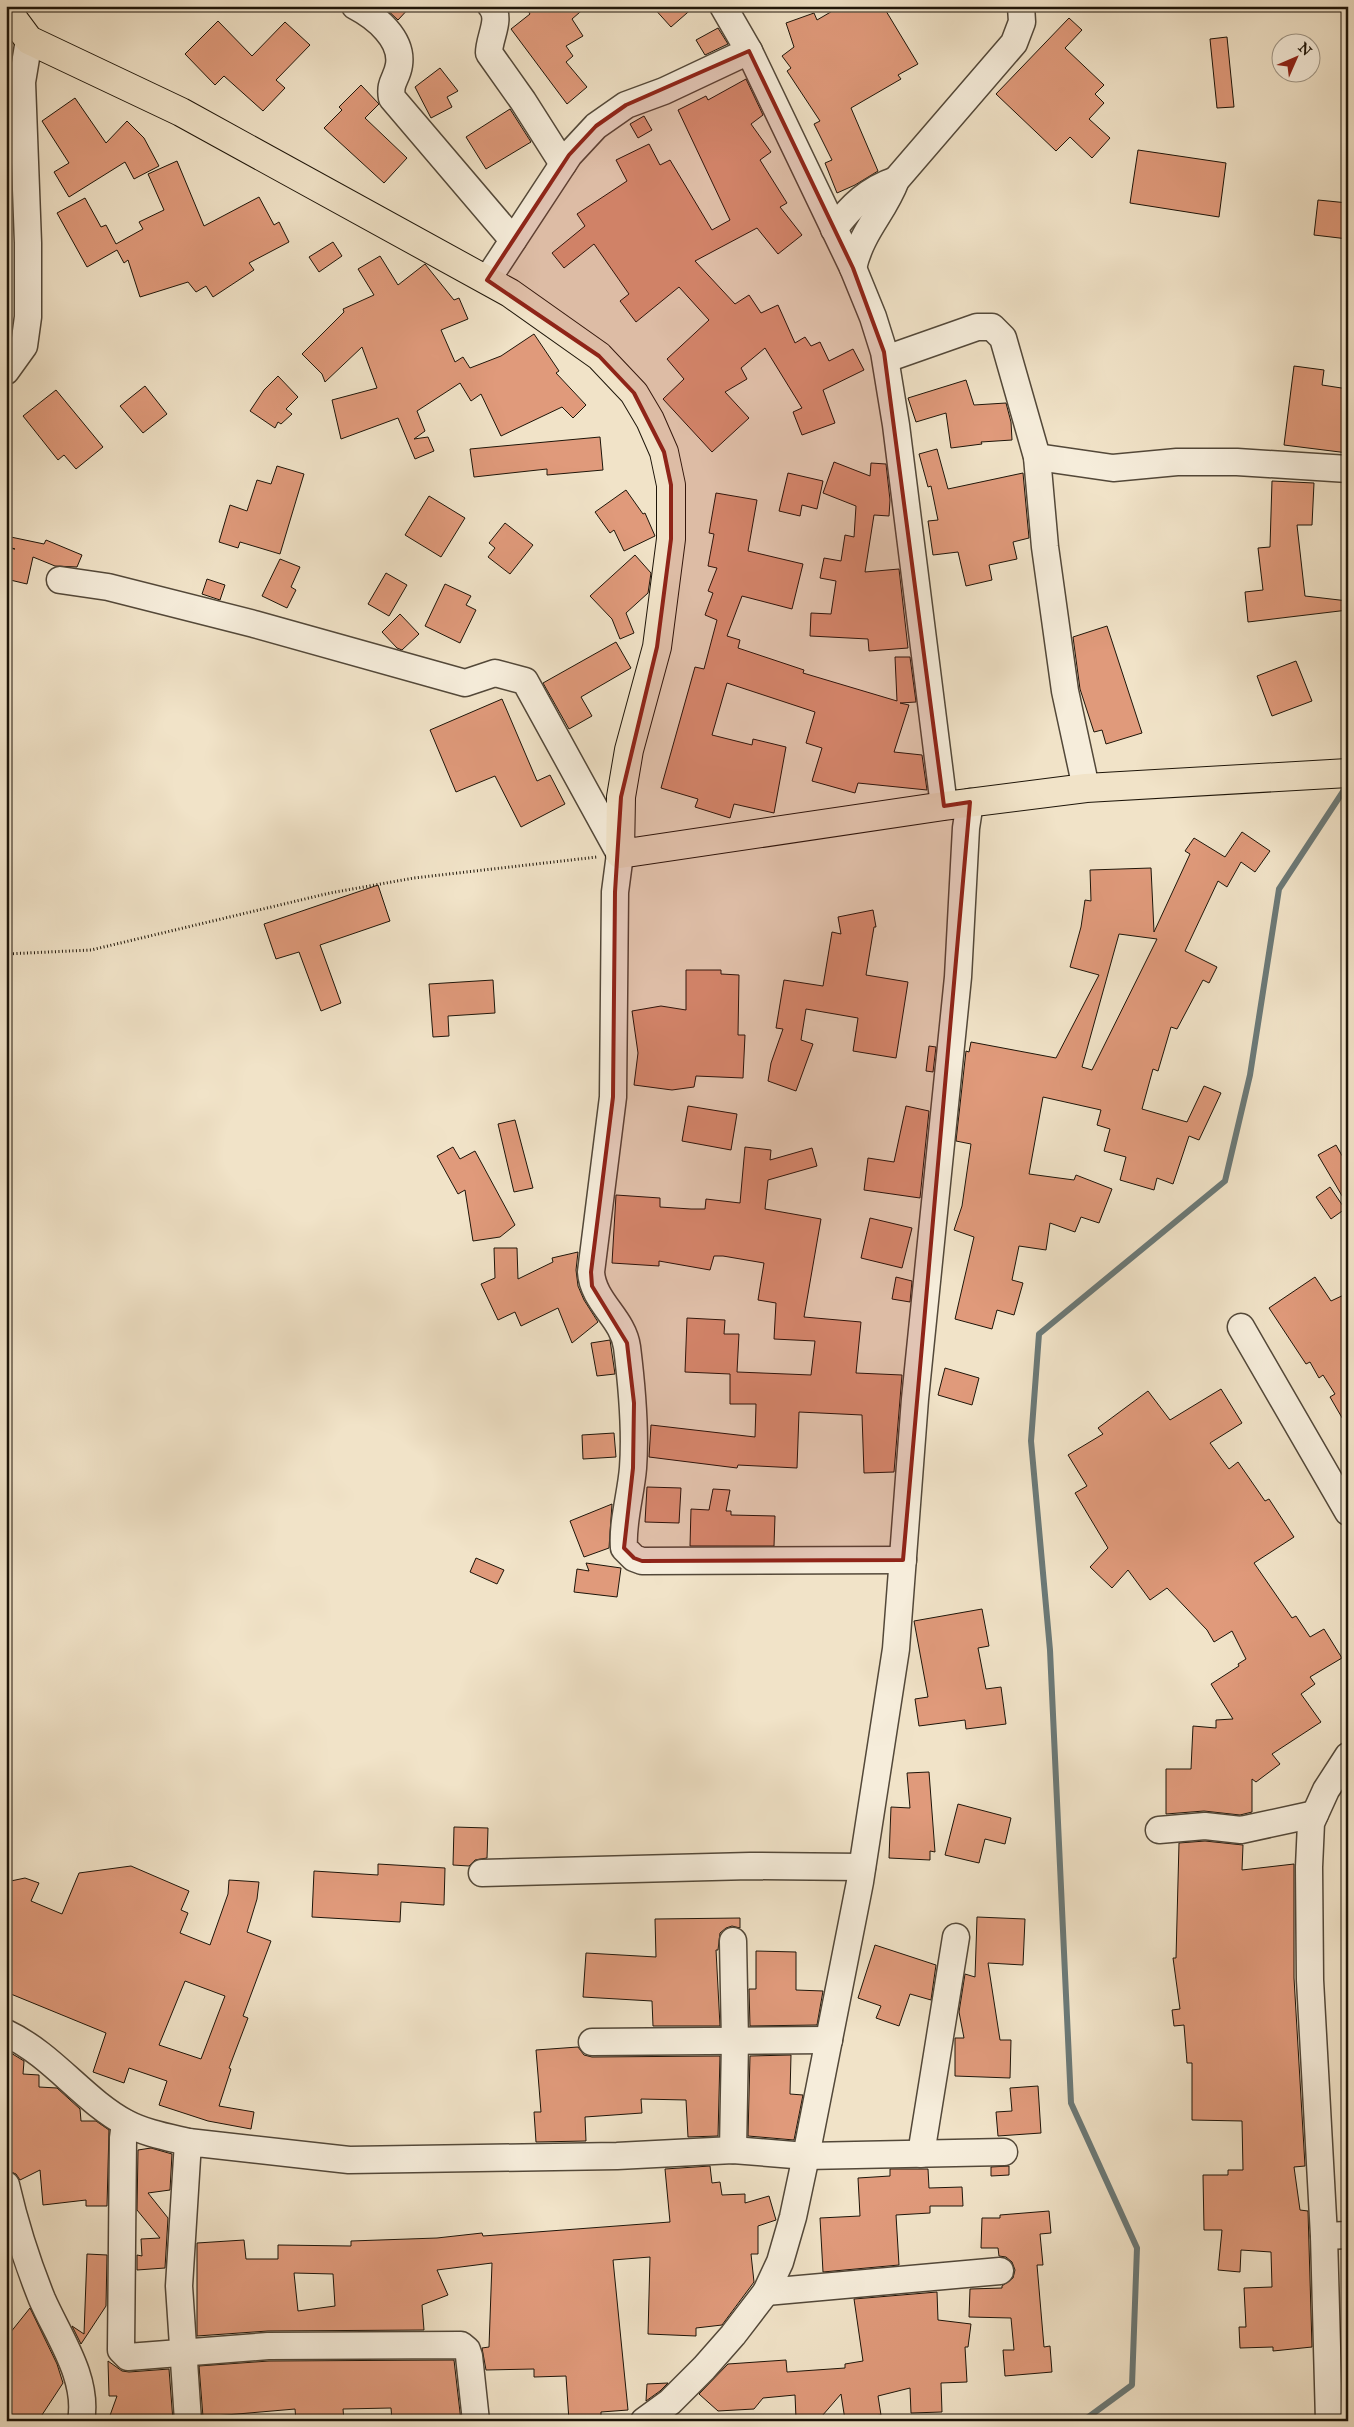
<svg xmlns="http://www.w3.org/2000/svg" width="1354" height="2427" font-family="'IM FELL Great Primer',serif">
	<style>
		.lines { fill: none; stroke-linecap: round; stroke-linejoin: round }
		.stream { stroke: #6b7977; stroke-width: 6 }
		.building { fill: #e09a7b; stroke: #1e1509; fill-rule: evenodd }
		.minor-casing { stroke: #534839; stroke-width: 29 }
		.major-casing { stroke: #1e1509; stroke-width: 30 }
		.path { stroke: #1e1509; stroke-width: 3; stroke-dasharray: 1 2.5; stroke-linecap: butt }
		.minor { stroke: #f6eddb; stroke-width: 26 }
		.major { stroke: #f1e3c8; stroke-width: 28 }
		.marked { fill: #8f2418; fill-opacity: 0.2; stroke: #8f2418; stroke-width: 4; stroke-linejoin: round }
	</style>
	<rect width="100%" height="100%" fill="#f1e3c8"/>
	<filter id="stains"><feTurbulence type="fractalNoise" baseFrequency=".004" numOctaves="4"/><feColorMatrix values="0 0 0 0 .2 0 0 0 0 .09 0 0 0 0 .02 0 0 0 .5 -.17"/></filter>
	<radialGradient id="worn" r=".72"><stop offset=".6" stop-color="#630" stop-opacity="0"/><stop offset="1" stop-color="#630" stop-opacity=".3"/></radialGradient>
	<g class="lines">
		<polyline class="stream" points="1083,2421 1132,2385 1137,2248 1071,2103 1050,1650 1031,1441 1039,1334 1225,1181 1250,1075 1279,889 1348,784"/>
	</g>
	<g class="building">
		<polygon points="383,6 411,6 398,20"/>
		<polygon points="525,6 587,6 572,19 583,36 566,46 573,56 566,62 587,87 567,104 511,29 530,14"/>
		<polygon points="652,6 695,6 671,27"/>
		<polygon points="841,6 883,6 918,64 898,75 901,79 851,108 878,171 855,185 837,193 825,163 832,160 814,124 820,121 787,71 791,68 782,56 794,47 786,23 814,13 817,20"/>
		<polygon points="1069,18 1082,30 1065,48 1104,85 1095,94 1104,103 1089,119 1110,138 1092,158 1070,137 1056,151 996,94"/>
		<polygon points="218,21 252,56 285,22 310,45 276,80 285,88 263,111 224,76 215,85 185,54"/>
		<polygon points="718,28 728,44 705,55 696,40"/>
		<polygon points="1227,37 1234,107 1217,108 1210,39"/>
		<polygon points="440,68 458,91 447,97 452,107 431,118 415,87"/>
		<polygon points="746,79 763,115 751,124 771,152 760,160 787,203 780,207 802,235 778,254 757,228 695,261 735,304 749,295 761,313 778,305 795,343 805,337 811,346 820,342 829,361 853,349 864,370 823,390 835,423 802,435 793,412 802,408 765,348 741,368 747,379 725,392 749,418 712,452 663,399 684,379 667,359 709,320 679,287 636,322 620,301 629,294 594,244 564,268 552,253 585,226 577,214 627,181 616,160 649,144 660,165 670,160 712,230 730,220 678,110 706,96 708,100"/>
		<polygon points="361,85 379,104 365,118 407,158 384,183 324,128 342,110 339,107"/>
		<polygon points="75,98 106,143 127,121 144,138 159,166 134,179 125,162 69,197 54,172 69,163 42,121"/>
		<polygon points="510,109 531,142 486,169 466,137"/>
		<polygon points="644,116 652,130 638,138 630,124"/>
		<polygon points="1138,150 1226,163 1219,217 1130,203"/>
		<polygon points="177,161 204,226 259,197 274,225 279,222 289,242 249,263 254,270 213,297 206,286 196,292 188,282 140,297 128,260 124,263 117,250 87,267 57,213 85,198 101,227 106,225 116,244 143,229 139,222 164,210 148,174"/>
		<polygon points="1318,200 1348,203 1348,239 1314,235"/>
		<polygon points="333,242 342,256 319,272 309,257"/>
		<polygon points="380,256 398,285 425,264 454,300 459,298 468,319 441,330 455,362 463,357 470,368 501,356 534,334 559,371 556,373 586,405 573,418 562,407 501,436 481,394 471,401 460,383 417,411 425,431 414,439 428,437 434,451 415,459 398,418 341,439 332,400 377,388 362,347 325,382 322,374 302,354 344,312 343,309 374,295 358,269"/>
		<polygon points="1294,366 1324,370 1322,385 1348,389 1348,453 1284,445"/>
		<polygon points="278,376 298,397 286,409 292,414 281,424 278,422 275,428 250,411 264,390"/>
		<polygon points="966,380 974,405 1006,403 1011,422 1012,440 981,442 982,444 951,448 946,413 916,422 908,398"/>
		<polygon points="145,386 167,414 143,433 120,406"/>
		<polygon points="56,390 103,447 76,469 64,455 58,460 23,416"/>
		<polygon points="600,437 603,470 547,475 547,469 474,477 470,449"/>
		<polygon points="937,449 948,489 1023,473 1029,538 1013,542 1017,559 989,565 992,580 966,586 958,552 933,555 928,521 938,520 931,486 928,487 919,454"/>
		<polygon points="834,462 870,476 871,463 886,464 890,500 889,516 874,515 865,572 899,569 908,648 869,651 868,639 810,636 811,613 831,614 836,581 820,578 824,558 841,561 845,535 854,537 856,506 823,493"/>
		<polygon points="277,466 304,474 280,554 240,542 238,548 219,542 230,505 247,511 257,480 271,484"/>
		<polygon points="788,473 823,481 817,509 802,505 800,516 779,511"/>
		<polygon points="1272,481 1314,483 1312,525 1297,525 1305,596 1348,601 1348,610 1248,622 1245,592 1263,590 1258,548 1270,547"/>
		<polygon points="626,490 643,514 645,513 655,536 624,551 614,530 610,533 595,512"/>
		<polygon points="716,493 757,500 748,551 803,564 792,609 742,596 727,636 740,640 738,648 804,670 803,673 897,701 895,657 910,657 916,702 900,703 909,705 894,752 922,755 927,790 858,783 855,793 812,781 822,748 806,743 815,712 727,683 712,735 752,745 753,739 786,747 774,813 734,804 730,818 695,807 698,799 661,788 695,667 704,669 717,620 705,615 713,593 708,591 717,568 708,566 714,534 709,533"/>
		<polygon points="429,496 465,518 441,557 405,535"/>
		<polygon points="505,523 533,545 510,574 488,557 495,548 489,543"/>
		<polygon points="6,536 44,544 46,540 82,555 77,567 55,566 33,557 27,584 6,579 6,548 15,549 6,546"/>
		<polygon points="635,555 651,573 648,593 626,613 634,633 620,639 612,619 590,596"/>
		<polygon points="280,559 300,567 291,587 296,590 287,608 262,596"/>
		<polygon points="386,573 407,585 389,616 368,604"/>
		<polygon points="207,579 225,585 220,600 202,594"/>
		<polygon points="445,584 471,596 466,605 476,610 460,643 425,626"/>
		<polygon points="400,614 419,634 402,650 397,648 382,632"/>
		<polygon points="1107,626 1142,733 1106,744 1102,730 1094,732 1080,689 1073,637"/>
		<polygon points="616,642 631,668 581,697 592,716 569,729 543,683"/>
		<polygon points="1296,661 1312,701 1272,716 1257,676"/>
		<polygon points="502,699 537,781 550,775 565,804 521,827 495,776 456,792 430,730"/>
		<path d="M1242,832L1270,851L1255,872L1241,862L1227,887L1218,881L1185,951L1217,967L1209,983L1203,980L1177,1029L1171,1027L1158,1071L1153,1069L1142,1109L1187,1122L1204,1086L1221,1093L1199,1140L1189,1136L1173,1184L1157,1178L1154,1190L1120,1180L1126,1157L1104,1151L1110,1129L1097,1125L1101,1110L1043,1097L1029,1174L1074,1180L1076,1175L1112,1189L1099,1223L1081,1217L1075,1232L1050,1223L1046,1250L1019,1246L1012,1280L1023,1283L1014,1315L997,1310L992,1329L955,1319L974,1237L954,1230L962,1206L971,1144L956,1141L966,1051L969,1052L971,1042L1056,1058L1099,975L1070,967L1081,927L1085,900L1091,901L1090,870L1151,868L1154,932L1190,854L1185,851L1194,838L1225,857ZM1119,934L1157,939L1092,1070L1082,1067Z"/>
		<polygon points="378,885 390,921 320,945 341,1003 321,1011 299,952 276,959 264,924"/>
		<polygon points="873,910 876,927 874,927 866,975 908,982 896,1058 853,1051 858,1018 806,1009 801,1040 813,1044 796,1091 768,1081 771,1063 783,1029 776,1028 784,980 823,986 832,932 841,934 838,917"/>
		<polygon points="686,970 721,970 721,974 739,975 738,1035 745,1035 743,1078 696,1076 694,1087 672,1090 634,1085 638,1053 632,1011 661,1006 686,1010"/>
		<polygon points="493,980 495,1013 448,1016 449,1036 433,1037 429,984"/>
		<polygon points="929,1046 936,1047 933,1072 926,1071"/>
		<polygon points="688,1106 737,1114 731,1150 682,1141"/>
		<polygon points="906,1106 929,1111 920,1198 864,1190 868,1158 894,1162"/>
		<polygon points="515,1120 533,1188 514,1192 498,1124"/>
		<polygon points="1336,1145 1348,1166 1348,1206 1318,1155"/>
		<polygon points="453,1147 460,1159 475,1151 515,1225 500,1237 473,1241 465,1190 458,1194 437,1156"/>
		<polygon points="745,1147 771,1150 770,1160 812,1148 817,1166 768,1180 765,1209 821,1219 804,1317 861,1322 856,1373 902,1375 894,1472 864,1473 862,1415 799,1412 797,1468 738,1465 737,1468 649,1457 651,1425 755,1437 756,1404 730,1404 730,1374 685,1372 687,1318 725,1320 724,1334 739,1334 737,1372 811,1375 815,1341 774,1339 776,1303 758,1300 764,1263 723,1256 714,1256 710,1270 659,1261 659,1266 612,1263 616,1195 660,1198 660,1207 691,1209 705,1209 706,1199 740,1203"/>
		<polygon points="1330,1187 1345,1209 1331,1219 1316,1197"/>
		<polygon points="870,1218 912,1228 902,1268 861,1258"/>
		<polygon points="494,1248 517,1248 518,1279 553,1262 552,1258 578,1252 576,1270 578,1286 584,1300 598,1322 572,1343 558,1308 521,1326 515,1312 498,1320 481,1284 495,1278"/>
		<polygon points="896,1277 912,1281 910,1302 892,1299"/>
		<polygon points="1315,1277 1331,1301 1348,1293 1348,1428 1330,1397 1335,1394 1323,1375 1319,1378 1310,1362 1306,1364 1269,1308"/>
		<polygon points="610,1340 615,1374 597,1376 591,1343"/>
		<polygon points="945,1368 979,1378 972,1405 938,1395"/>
		<polygon points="1221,1389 1242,1423 1210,1443 1229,1469 1238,1462 1265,1501 1269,1499 1294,1537 1254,1563 1292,1618 1296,1616 1310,1637 1324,1629 1342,1658 1310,1677 1315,1684 1301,1694 1321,1722 1272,1754 1280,1764 1256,1782 1252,1779 1252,1812 1240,1815 1204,1811 1166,1814 1166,1769 1191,1769 1193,1726 1216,1728 1216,1720 1233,1719 1211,1684 1239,1666 1238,1664 1246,1659 1232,1631 1214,1642 1207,1630 1167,1588 1150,1600 1128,1570 1112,1588 1090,1567 1108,1548 1075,1493 1087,1486 1068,1455 1103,1434 1098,1428 1148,1391 1170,1420"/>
		<polygon points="614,1433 616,1457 583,1459 582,1435"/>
		<polygon points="647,1487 681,1488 679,1523 645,1522"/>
		<polygon points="713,1489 730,1490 726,1511 731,1511 731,1515 775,1516 774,1546 690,1546 691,1509 709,1510"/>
		<polygon points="612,1504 609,1548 584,1557 570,1521"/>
		<polygon points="476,1558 504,1570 497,1584 470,1572"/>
		<polygon points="586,1563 621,1568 617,1597 574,1592 577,1569 589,1571"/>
		<polygon points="982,1609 989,1646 978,1648 986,1689 1001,1687 1006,1724 966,1729 965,1720 919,1726 915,1699 928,1697 914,1621"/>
		<polygon points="929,1772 935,1852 930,1851 930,1860 889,1858 891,1807 910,1808 907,1773"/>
		<polygon points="958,1804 1011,1818 1005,1844 985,1839 979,1863 945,1855"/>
		<polygon points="454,1827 488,1828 487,1858 475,1860 469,1866 453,1865"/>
		<polygon points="1205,1841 1243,1845 1242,1870 1294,1864 1294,1978 1305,2166 1294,2167 1300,2210 1308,2211 1312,2347 1273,2351 1273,2347 1240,2348 1239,2327 1246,2327 1244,2288 1272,2287 1271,2252 1241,2250 1240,2272 1218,2270 1222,2230 1204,2230 1203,2175 1228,2175 1228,2170 1243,2170 1242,2121 1192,2120 1192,2063 1187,2063 1184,2025 1174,2026 1172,2010 1180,2009 1173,1958 1176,1958 1179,1843"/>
		<polygon points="378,1864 445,1868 444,1905 401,1902 400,1922 312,1917 314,1871 378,1875"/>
		<path d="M131,1866L189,1891L181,1910L188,1913L180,1933L210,1945L228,1894L229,1880L259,1882L257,1899L247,1932L271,1941L243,2016L248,2018L229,2068L231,2069L219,2106L254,2112L251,2129L208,2121L159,2105L167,2081L129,2068L124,2083L93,2072L106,2033L6,1992V1882L25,1878L39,1883L31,1901L62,1914L79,1873ZM185,1981L225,1996L201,2059L159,2045Z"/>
		<polygon points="977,1917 1025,1919 1023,1965 988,1963 1000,2040 1011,2040 1010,2078 955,2076 955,2038 964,2038 959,2012 965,1974 975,1977"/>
		<polygon points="740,1918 740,1928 732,1926 726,1928 720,1933 718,1950 716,1950 720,2026 653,2026 652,2001 583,1997 586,1953 656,1957 655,1919"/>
		<polygon points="875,1945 936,1965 931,2000 910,1994 899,2026 876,2018 881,2006 858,1998"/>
		<polygon points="756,1951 796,1952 796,1990 823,1991 817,2025 750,2026 749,1989 756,1989"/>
		<polygon points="578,2047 584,2055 592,2057 720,2056 718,2136 688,2137 686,2100 641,2099 642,2113 585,2117 586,2141 536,2142 534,2112 541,2112 536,2050"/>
		<polygon points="6,2050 24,2061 23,2074 39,2075 39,2087 57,2088 80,2109 81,2121 96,2121 109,2130 107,2206 86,2206 86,2200 43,2205 40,2170 20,2180 16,2174 6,2170 10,2093 6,2083"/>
		<polygon points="791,2055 790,2094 803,2095 794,2140 748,2136 750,2056"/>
		<polygon points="1038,2086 1041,2133 998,2136 996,2112 1012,2111 1010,2088"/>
		<polygon points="151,2148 172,2154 170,2190 148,2193 168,2218 165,2268 137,2270 137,2255 142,2256 141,2239 160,2238 137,2210 138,2150"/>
		<path d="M710,2166L712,2183L720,2182L722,2195L745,2194V2203L769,2196L776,2220L758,2226V2254H751L754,2282L722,2325L696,2328V2336L648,2334L650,2257L613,2260L628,2410L601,2412V2421H569L566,2376L534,2377V2369L486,2370L482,2348L489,2347L492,2263L437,2270L448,2295L422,2305L424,2330L268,2331L197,2336V2243L244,2240L246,2259H278V2245L351,2246V2241L437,2238L482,2233L483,2236L670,2222L665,2169ZM294,2273L333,2274L335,2306L298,2311Z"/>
		<polygon points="1009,2166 1009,2175 991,2176 991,2167"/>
		<polygon points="890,2169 928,2169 929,2188 962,2187 963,2206 930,2206 930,2213 896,2215 899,2265 823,2272 820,2218 860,2216 858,2178 890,2176"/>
		<polygon points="1049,2211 1051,2233 1040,2234 1043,2265 1037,2265 1044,2347 1050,2346 1052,2372 1005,2376 1003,2350 1014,2350 1011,2318 969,2317 970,2289 1002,2288 1002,2286 1013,2278 1015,2270 1012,2262 1006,2257 999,2256 998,2248 981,2248 982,2218 1000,2218 1000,2215"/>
		<polygon points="87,2254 107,2255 106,2306 81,2344 72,2326 84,2334"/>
		<polygon points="937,2292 938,2320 971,2324 968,2347 965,2347 967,2382 941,2383 942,2412 911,2413 910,2388 878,2396 881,2415 845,2420 841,2394 822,2416 796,2418 795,2395 763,2398 754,2409 718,2411 699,2394 728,2364 786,2360 787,2372 845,2368 845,2364 863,2361 854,2299"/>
		<polygon points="30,2308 57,2364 63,2383 38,2421 6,2421 6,2338"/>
		<polygon points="454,2360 461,2421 392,2421 391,2408 343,2409 344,2421 296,2421 295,2409 203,2417 199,2366 269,2361"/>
		<polygon points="108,2361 122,2371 129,2372 169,2369 173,2421 108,2421 117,2396 109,2396"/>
		<polygon points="668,2383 660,2391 646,2401 647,2384"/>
	</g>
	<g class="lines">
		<g class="minor-casing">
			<g id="minor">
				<path d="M355,6C376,17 403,39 399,65C397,79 389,82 392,98L513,240"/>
				<path d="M491,6C502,19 489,37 489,53L523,101L563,164"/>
				<polyline points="723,6 749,51 853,268 873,317 884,352 896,425 944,806"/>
				<path d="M834,229C851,206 869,189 896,180"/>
				<path d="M853,268C862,230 883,214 896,180L1014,43L1022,22L1021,6"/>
				<polyline points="487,280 569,155 596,126 626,105 664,91 749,51"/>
				<polyline points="886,359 977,327 992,327 1003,338 1037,457 1045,547 1065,691 1086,788"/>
				<polyline points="6,371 24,346 28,317 28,243 22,82 29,40"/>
				<polyline points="1037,457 1113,468 1177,462 1237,462 1348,469"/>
				<path d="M60,580L108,587L254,624L465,683L495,673L525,681L620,854L615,892L613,1097L591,1272C593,1302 623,1318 627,1347C632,1387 636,1428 633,1468C631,1494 622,1522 624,1548L634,1558L642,1561L903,1560"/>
				<polyline points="1241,1327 1348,1512"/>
				<polyline points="1159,1830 1205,1826 1241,1830 1315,1814"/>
				<polyline points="482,1873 750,1866 862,1867"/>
				<path d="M6,2033C53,2055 83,2100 126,2123C145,2133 167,2137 188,2142"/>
				<polyline points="592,2042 829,2040"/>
				<polyline points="125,2123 123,2138 121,2350 128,2357 268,2346 461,2345 467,2350 469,2356 476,2421"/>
				<polyline points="733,2150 735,2041 733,1941"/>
				<polyline points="921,2154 956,1937"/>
				<path d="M6,2185C15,2224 27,2262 42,2299C58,2336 89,2378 81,2421"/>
				<polyline points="1324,2236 1348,2235"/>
				<polyline points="766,2292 1000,2271"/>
				<polyline points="188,2421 179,2286 188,2142 349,2160 617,2156 733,2150 806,2156 1004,2152"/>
				<polyline points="644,2421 670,2402 704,2368 733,2335 766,2292 780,2262 793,2217 806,2156 860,1882 896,1649 915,1399 958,977 966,828 970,802"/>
				<polyline points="1329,2421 1324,2236 1310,1980 1309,1867 1311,1823 1326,1790 1348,1756"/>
			</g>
		</g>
		<g class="major-casing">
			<polyline id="major" points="6,9 29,40 181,112 510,293 599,356 634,393 650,420 664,452 671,485 671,539 657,647 629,750 621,797 620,854 944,806 1086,788 1348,773"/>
		</g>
		<polyline class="path" points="6,954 91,950 330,893 414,878 597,857"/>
		<use href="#minor" class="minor"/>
		<use href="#major" class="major"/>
	</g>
	<path class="marked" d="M749,51L853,268L884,352L944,806L970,802L903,1560L642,1561L634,1558L624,1548L633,1468L634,1403L627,1343L592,1286L591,1272L613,1097L615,892L621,797L657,647L671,539V485L664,452L634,393L599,356L487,280L569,155L596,126L626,105Z"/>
	<rect width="1354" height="2427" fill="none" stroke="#f1e3c8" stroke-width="25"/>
	<rect x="8" y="8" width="1339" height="2412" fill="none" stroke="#1e1509" stroke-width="2.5"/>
	<rect x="12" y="12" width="1329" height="2402" fill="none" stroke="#1e1509"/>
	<g transform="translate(1296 58) rotate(45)"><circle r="24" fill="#f6eddb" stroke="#a09787"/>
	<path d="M0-4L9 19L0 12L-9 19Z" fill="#8f2418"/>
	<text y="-8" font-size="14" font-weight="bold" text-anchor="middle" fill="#1e1509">N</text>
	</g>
	<rect width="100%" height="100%" filter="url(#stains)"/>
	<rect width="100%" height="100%" fill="url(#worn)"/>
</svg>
